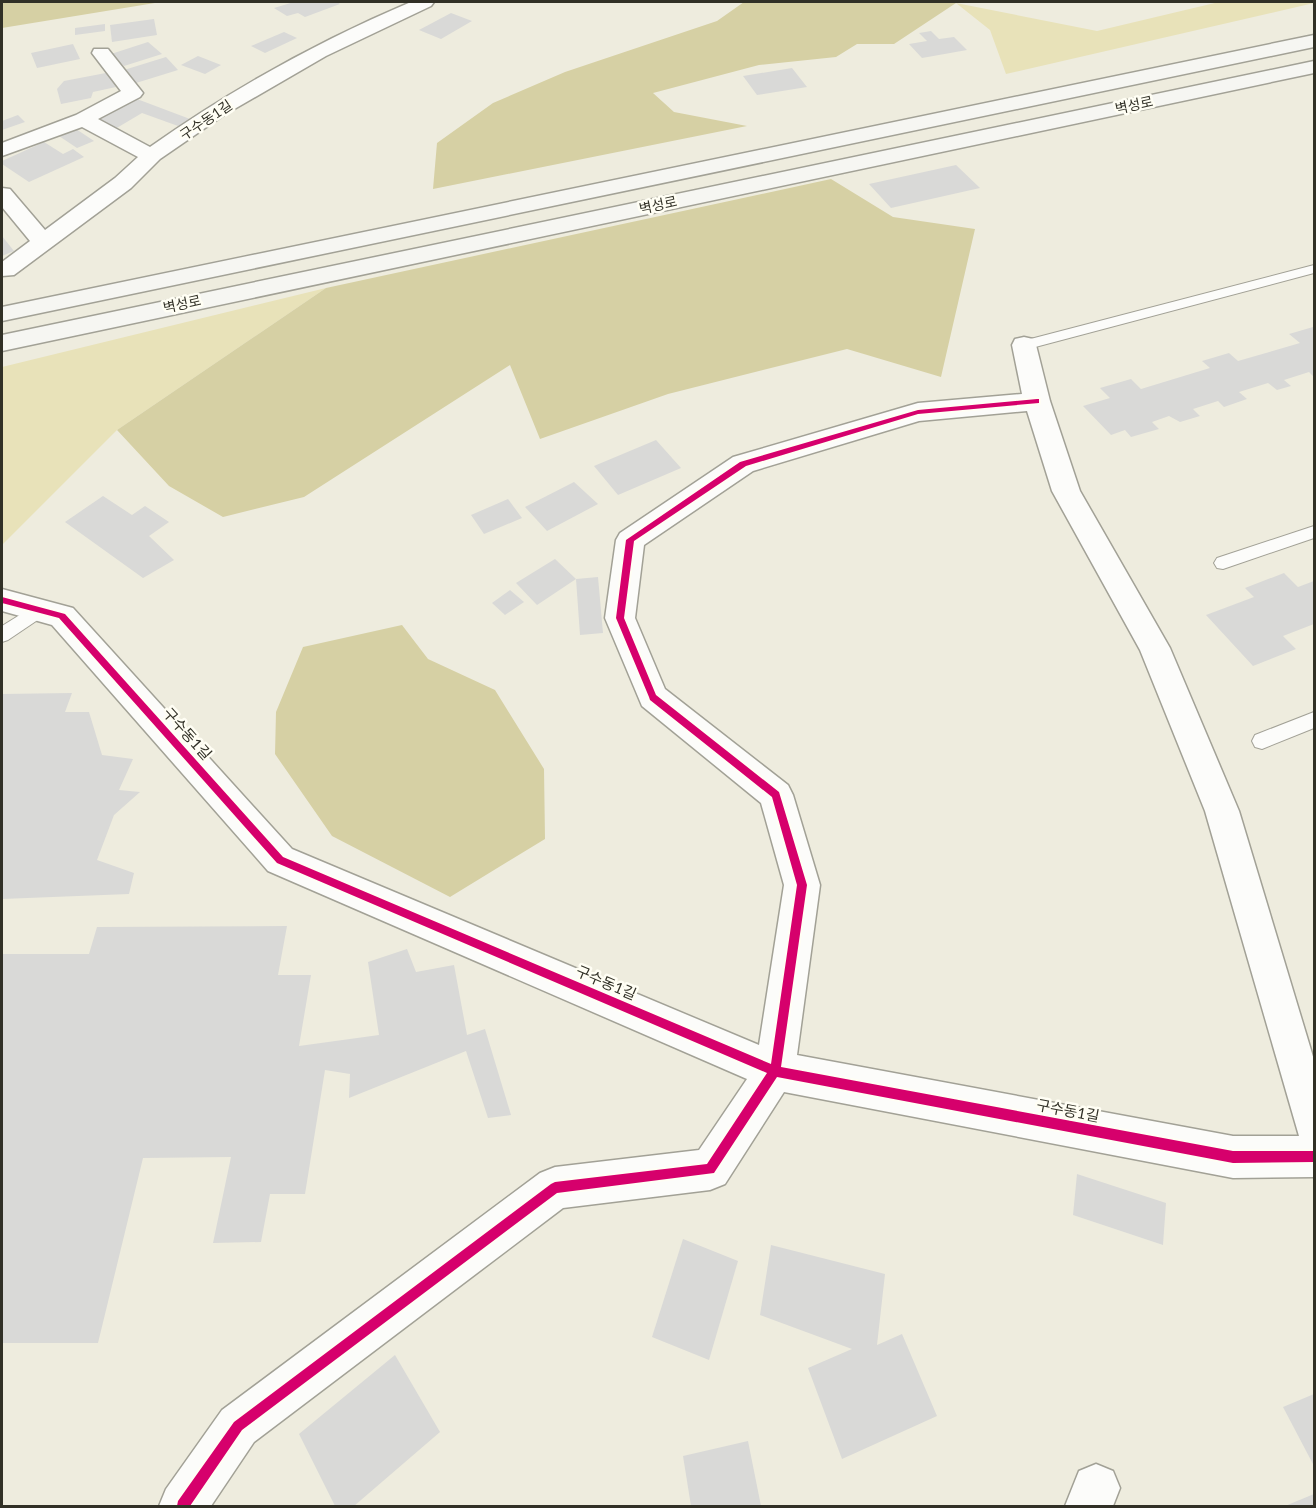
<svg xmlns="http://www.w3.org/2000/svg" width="1316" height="1508" font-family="Lato,'Noto Sans KR',sans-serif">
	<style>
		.green { fill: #e8e2b9 }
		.forest { fill: #d6d0a4 }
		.building { fill: #d9d9d7 }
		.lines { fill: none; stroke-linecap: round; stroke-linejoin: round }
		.service-casing { stroke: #a2a196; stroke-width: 2 }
		.minor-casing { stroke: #a2a196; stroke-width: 3 }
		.secondary-casing { stroke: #a2a196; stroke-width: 3 }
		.service { fill: #fcfcfa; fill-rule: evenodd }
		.minor { fill: #fcfcfa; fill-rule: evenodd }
		.secondary { fill: #f6f6f2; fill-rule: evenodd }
		.cycleway-casing { stroke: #fffef4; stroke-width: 4 }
		.cycleway { fill: #d6006c; fill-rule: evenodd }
		.labels { text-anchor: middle; stroke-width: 5; stroke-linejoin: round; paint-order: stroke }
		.far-street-label { font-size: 14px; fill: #313026; stroke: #fffef4 }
		.street-label { font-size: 15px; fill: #313026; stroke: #fffef4 }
	</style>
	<rect width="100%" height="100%" fill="#eeecde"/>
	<g class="green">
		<polygon points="1219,2 1314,3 1006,74 990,30 956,3 1097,31"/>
		<polygon points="326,288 117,430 2,545 2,367"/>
	</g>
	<g class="forest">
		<polygon points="2,2 161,2 2,28"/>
		<polygon points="744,2 956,3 894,44 857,44 836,57 759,65 653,93 674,112 747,126 433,189 437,143 493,103 565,72 717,21"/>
		<polygon points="831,179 893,217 975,229 941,377 847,349 668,394 540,439 510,365 304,497 223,517 169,486 117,430 326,288"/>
		<polygon points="402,625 428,659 495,690 544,769 545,839 450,897 332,836 275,754 276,712 303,647"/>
	</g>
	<g class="building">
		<polygon points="294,2 337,2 340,4 305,17 298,13 287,16 274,8"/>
		<polygon points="451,13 472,21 441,39 419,30"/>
		<polygon points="154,19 157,35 112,42 110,25"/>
		<polygon points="105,24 105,31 75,35 75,28"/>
		<polygon points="931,31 939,39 954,37 967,50 922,58 909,44 927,41 919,33"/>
		<polygon points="284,32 297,38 265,53 251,46"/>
		<polygon points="148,42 162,54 124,66 111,54"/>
		<polygon points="73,44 80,59 37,68 31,53"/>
		<polygon points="198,56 221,65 205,74 181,65"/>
		<polygon points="166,57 178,70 136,83 124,70"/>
		<polygon points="792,68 807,87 757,95 743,76"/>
		<polygon points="111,72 116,87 93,92 91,98 61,104 57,89 64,81"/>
		<polygon points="129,96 190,119 178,126 142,113 115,129 90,119"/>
		<polygon points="18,115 25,122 2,130 2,121"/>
		<polygon points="76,129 94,141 77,148 59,136"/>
		<polygon points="44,142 63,154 73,149 84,157 29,182 2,164 2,161"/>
		<polygon points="956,165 980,188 891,208 869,184"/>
		<polygon points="2,236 14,251 2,256"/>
		<polygon points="1313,327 1314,377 1309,372 1284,380 1291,386 1277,390 1268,383 1239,392 1247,399 1224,407 1218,401 1193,409 1200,416 1180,422 1169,416 1152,422 1159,429 1131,437 1125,430 1111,435 1083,406 1110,398 1100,388 1131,379 1141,389 1210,368 1202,361 1229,353 1238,361 1300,343 1289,334"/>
		<polygon points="656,440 681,468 618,495 594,466"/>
		<polygon points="574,482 598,504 547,531 525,507"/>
		<polygon points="103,496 132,515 145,506 169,522 149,536 174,560 143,578 65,522"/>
		<polygon points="508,499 522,518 484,534 471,515"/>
		<polygon points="555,559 576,579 537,605 516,583"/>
		<polygon points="1284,573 1298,587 1314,581 1314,624 1283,636 1296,649 1253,666 1206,615 1254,597 1245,588"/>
		<polygon points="598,577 603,633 580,635 576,579"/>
		<polygon points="510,590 524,602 505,615 492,603"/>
		<polygon points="72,693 65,712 89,712 102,755 133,759 119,790 140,792 114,815 97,860 134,873 129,894 2,899 2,694"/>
		<polygon points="287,926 278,975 311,975 299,1046 379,1035 368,962 407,949 416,972 454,965 467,1035 485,1029 511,1115 488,1118 466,1051 349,1098 350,1074 325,1070 305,1194 270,1194 261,1242 213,1243 231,1157 143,1158 98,1343 2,1343 2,954 89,954 97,927"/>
		<polygon points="1077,1174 1166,1203 1163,1245 1073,1215"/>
		<polygon points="683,1239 738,1261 709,1360 652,1337"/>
		<polygon points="771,1245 885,1274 877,1345 902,1334 937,1416 842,1459 808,1368 852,1349 760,1315"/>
		<polygon points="395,1355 440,1432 354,1506 335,1506 299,1434"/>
		<polygon points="1314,1394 1314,1466 1283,1407"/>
		<polygon points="748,1441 761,1506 691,1506 683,1456"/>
		<polygon points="1314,1494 1314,1506 1285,1506"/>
	</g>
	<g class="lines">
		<g class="service-casing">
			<g id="service">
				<polygon points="1314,265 1314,273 1024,350 1017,345 1019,342"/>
				<polygon points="1314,526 1314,538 1223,569 1217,568 1214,563 1217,558"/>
				<polygon points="39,603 45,605 48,610 45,615 8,640 2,642 2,626"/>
				<polygon points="1314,712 1314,728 1262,749 1255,747 1252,741 1255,735"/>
			</g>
		</g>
		<g class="minor-casing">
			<g id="minor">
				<path d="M411,2H434L431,6L326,56L224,115L160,159L131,188L14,275L2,276V262L30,241L2,207V188L10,189L45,230L115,178L138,157L82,127L2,156V143L76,115L121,91L92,53L94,49H108L143,93L140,97L98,119L150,147C232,89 319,41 411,2Z"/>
				<path d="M1024,337L1033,339L1036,345L1050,401L1080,491L1170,648L1239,811L1314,1060V1177L1233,1178L784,1092L725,1184L710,1190L563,1208L254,1442L211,1506H159L166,1489L222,1410L540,1173L555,1167L699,1150L747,1079L268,871L52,625L2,611V589L73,608L292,849L759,1045L784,885L761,803L642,706L605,618L616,540L620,533L733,457L918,403L1022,394L1012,345L1015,339ZM1027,411L1052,491L1140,650L1205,811L1299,1136H1233L797,1055L820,885L793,795L788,785L665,689L635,618L644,545L753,471L919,421Z"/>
				<polygon points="1096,1464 1113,1471 1120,1488 1113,1506 1065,1506 1079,1471"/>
			</g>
		</g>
		<g class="secondary-casing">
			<g id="secondary">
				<polygon points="1314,35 1314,47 2,321 2,307"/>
				<polygon points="1314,61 1314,73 2,351 2,335"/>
			</g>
		</g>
		<use href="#service" class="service"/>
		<use href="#minor" class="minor"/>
		<use href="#secondary" class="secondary"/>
		<g class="cycleway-casing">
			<polygon id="cycleway" points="1037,399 1039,399 1039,403 918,414 746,466 634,541 624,618 656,695 779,792 807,885 781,1067 1233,1151 1314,1151 1314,1162 1233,1163 777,1077 714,1173 557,1193 242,1430 190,1506 177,1506 178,1501 234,1422 551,1184 555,1182 707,1164 767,1073 277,863 59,618 2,603 2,597 65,614 283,857 771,1064 797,885 772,797 650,700 649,697 616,618 626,540 740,462 918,410"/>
		</g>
		<use href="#cycleway" class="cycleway"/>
	</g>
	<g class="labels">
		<g class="far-street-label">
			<text transform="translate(1134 105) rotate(-12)" y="5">벽성로</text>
			<text transform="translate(206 120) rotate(-34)" y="5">구수동1길</text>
			<text transform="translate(658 205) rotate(-12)" y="5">벽성로</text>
			<text transform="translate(182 304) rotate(-12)" y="5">벽성로</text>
		</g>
		<g class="street-label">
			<text transform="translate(187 734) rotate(48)" y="5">구수동1길</text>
			<text transform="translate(606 983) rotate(23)" y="5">구수동1길</text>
			<text transform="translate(1068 1111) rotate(11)" y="5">구수동1길</text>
		</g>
	</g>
	<rect width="1316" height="1508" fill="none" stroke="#313026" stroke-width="6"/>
</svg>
